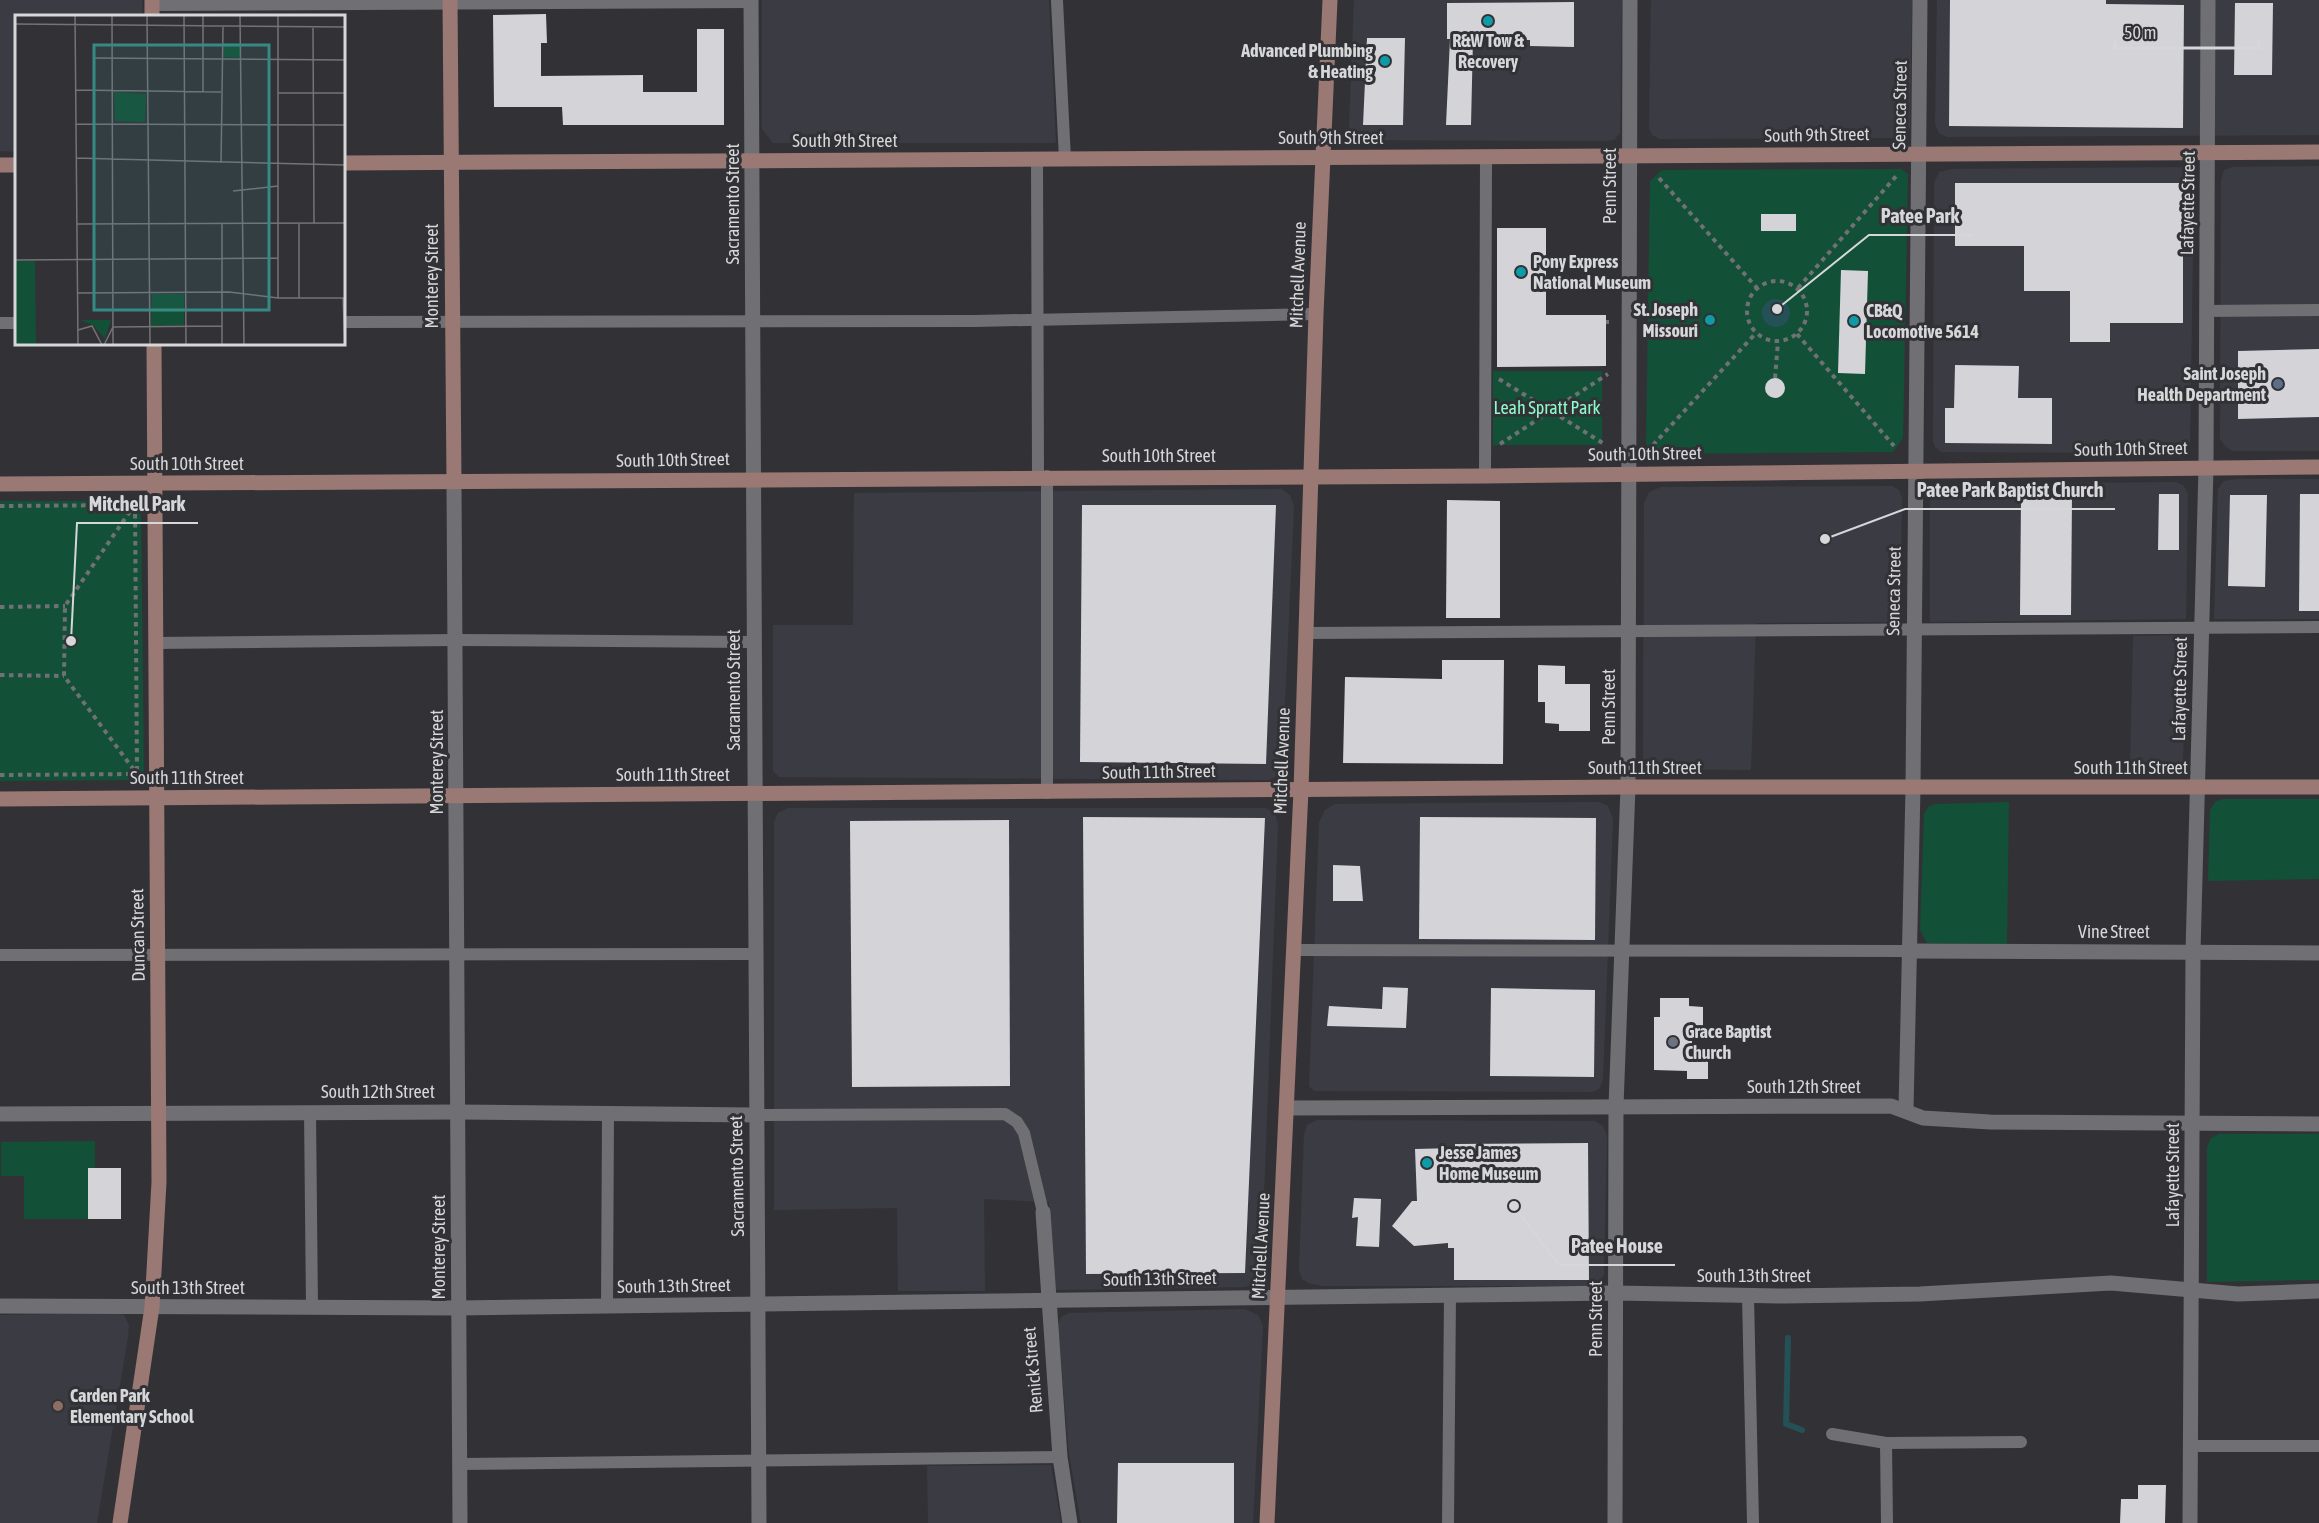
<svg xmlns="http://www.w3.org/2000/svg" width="2319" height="1523" font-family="'Asap Condensed',sans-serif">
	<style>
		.built { fill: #3b3b44 }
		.green { fill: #135038 }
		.water { fill: #235157 }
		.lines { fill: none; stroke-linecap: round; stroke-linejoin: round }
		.stream { stroke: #235157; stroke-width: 6 }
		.building { fill: #d4d3d8 }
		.path { stroke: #707174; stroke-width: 4; stroke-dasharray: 4.5 4.5; stroke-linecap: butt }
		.lane { stroke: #6f6f74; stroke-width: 12 }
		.street { stroke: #6f6f74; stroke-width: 15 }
		.secondary { stroke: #9a7873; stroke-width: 15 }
		.culture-dot { fill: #0f9aa8; stroke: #323236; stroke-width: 2 }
		.service-dot { fill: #5c6f8a; stroke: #323236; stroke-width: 2 }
		.worship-dot { fill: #6b7280; stroke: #323236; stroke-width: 2 }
		.education-dot { fill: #8d6e63; stroke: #323236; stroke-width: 2 }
		.labels { text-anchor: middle; stroke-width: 6; stroke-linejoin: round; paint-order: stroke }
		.poi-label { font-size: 18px; font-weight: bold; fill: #d6d7d9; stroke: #323236; text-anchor: start }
		.street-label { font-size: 18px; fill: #d6d7d9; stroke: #323236 }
		.park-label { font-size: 18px; fill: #8cfdca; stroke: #323236 }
		.inset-road { fill: none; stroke: #747477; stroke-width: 1.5 }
		.view { fill: #378983; fill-opacity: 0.15; stroke: #378983; stroke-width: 3 }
		.inset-edge { fill: none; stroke: #d6d7d9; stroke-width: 3 }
		.leader { fill: none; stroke: #d6d7d9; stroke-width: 2 }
		.callout-dot { fill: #d6d7d9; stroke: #323236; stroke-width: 2 }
		.callout-label { font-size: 20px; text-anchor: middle; font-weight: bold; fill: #d6d7d9; stroke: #323236; stroke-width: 6; stroke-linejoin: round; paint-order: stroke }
	</style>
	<rect width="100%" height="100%" fill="#323236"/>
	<g class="built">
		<polygon points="0,0 142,0 142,16 16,16 16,152 0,151"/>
		<polygon points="762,0 1049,0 1056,143 773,143 762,129"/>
		<polygon points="1354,0 1622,0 1620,133 1614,140 1605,141 1358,140 1351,136 1349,128"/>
		<polygon points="1651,0 1912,0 1910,128 1905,136 1897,138 1660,139 1652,135 1649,128"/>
		<polygon points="1937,0 2319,0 2319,135 1947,137 1939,133 1935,124"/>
		<polygon points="2319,166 2319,451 2233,451 2226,447 2220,439 2221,180 2224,170 2233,167"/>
		<polygon points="2185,167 2193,174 2194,186 2190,442 2186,450 2180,453 1941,452 1935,447 1933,441 1934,183 1939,172 1951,169"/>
		<polygon points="2236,479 2319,479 2319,619 2214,619 2218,489 2224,481"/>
		<polygon points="2176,482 2184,486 2188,494 2186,619 1930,622 1930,502 1933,490 1940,484"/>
		<polygon points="1892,486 1899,490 1902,498 1900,622 1756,623 1751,770 1643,769 1644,503 1649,492 1661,487"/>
		<polygon points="1282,489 1290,495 1294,507 1282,769 1277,776 1269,780 779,777 773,771 773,625 853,625 854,493"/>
		<polygon points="2186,635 2183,760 2179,767 2170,769 2130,769 2133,636"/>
		<polygon points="1599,802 1608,806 1613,819 1603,1080 1599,1089 1592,1092 1314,1091 1309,1086 1319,823 1325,810 1335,804"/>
		<polygon points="788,808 1265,808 1275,813 1278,824 1261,1276 1255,1284 1245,1287 1052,1290 1049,1202 984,1199 985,1291 898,1291 897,1208 774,1210 774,822 778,813"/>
		<polygon points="1317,1120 1595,1121 1603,1126 1607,1136 1604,1274 1600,1282 1592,1286 1323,1286 1308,1283 1302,1279 1299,1270 1304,1135 1307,1125"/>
		<polygon points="1245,1309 1258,1315 1263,1326 1253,1523 1081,1523 1069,1454 1058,1325 1061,1317 1069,1313"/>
		<polygon points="114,1313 124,1315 129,1325 128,1337 97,1523 0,1523 0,1315"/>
		<polygon points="1051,1465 1061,1523 928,1523 927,1466"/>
	</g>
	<g class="green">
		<polygon points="1901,169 1908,174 1903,438 1893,452 1655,454 1646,444 1650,181 1662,170"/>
		<rect x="1493" y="371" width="109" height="74"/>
		<polygon points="0,501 141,501 144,780 0,781"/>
		<polygon points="2223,799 2319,799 2319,879 2208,881 2210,810 2216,801"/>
		<polygon points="2009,802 2007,944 1927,943 1920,930 1924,814 1929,806 1936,804"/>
		<polygon points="2219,1134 2319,1134 2319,1280 2207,1282 2207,1147 2211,1138"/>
		<polygon points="95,1141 95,1168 88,1168 88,1219 24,1219 24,1176 1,1176 1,1142"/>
	</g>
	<circle class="water" cx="1776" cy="313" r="14"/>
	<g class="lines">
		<polyline class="stream" points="1788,1338 1786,1424 1802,1430"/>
	</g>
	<g class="building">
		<polygon points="1950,0 2106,0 2106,4 2184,5 2183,128 1949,126"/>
		<polygon points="1574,2 1574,47 1530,46 1530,40 1473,39 1471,125 1446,125 1450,39 1447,39 1447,3"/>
		<polygon points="2235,3 2273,3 2272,75 2234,75"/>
		<polygon points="546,14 547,43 541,43 541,76 643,75 643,92 697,92 697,29 724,29 724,125 563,125 562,107 494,107 493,15"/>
		<polygon points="1367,38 1405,38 1403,125 1363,125"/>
		<polygon points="1955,183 2183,183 2183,323 2110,323 2110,342 2070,342 2070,291 2024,291 2024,246 1955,246"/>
		<rect x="1761" y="214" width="35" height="17"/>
		<polygon points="1497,228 1546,228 1546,315 1606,315 1606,366 1497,367"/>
		<polygon points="1841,270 1868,271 1865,374 1838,373"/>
		<polygon points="2319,349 2319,417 2238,419 2238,351"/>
		<polygon points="1955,365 2019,366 2018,398 2052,398 2052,444 1945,443 1945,408 1954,408"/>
		<circle cx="1775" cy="388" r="10"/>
		<polygon points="2159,494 2179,494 2179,550 2158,550"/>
		<polygon points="2300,494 2319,494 2319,611 2299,611"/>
		<polygon points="2230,495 2267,495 2265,587 2228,586"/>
		<polygon points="2021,496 2072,496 2071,615 2020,615"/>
		<polygon points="1447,500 1500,501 1500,618 1446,618"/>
		<polygon points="1082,505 1276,505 1266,764 1080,762"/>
		<polygon points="1442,660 1504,660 1503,764 1343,763 1345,677 1442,679"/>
		<polygon points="1538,665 1565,666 1565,684 1590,684 1590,731 1559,731 1559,724 1545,723 1545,702 1538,702"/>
		<polygon points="1083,817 1265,818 1245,1273 1086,1274"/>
		<polygon points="1420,817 1596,818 1595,940 1419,939"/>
		<polygon points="1009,820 1010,1086 852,1087 850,821"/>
		<polygon points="1333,865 1360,866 1363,901 1333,901"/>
		<polygon points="1383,987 1408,988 1406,1028 1327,1026 1329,1006 1382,1009"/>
		<polygon points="1491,988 1595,990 1594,1077 1490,1076"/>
		<polygon points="1660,998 1689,998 1689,1006 1703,1007 1703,1027 1692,1027 1692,1057 1708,1057 1708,1079 1687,1079 1687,1071 1654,1070 1654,1017 1660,1017"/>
		<polygon points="1588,1143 1589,1280 1454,1280 1454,1248 1448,1248 1448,1243 1414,1246 1392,1226 1412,1201 1417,1201 1415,1149 1455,1148 1455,1144"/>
		<rect x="88" y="1168" width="33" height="51"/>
		<polygon points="1354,1198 1381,1199 1379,1247 1356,1246 1358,1217 1352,1218"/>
		<polygon points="1118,1463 1234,1463 1234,1523 1117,1523"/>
		<polygon points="2138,1485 2166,1485 2165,1523 2120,1523 2121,1499 2138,1499"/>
	</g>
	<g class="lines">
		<g class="path">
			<polyline points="1659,178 1757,288"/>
			<circle cx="1777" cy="311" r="30"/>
			<polyline points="1798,288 1898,174"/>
			<polyline points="1606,322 1609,322"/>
			<polyline points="1797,334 1894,446"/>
			<polyline points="1775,378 1778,342"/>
			<polyline points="1499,379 1606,445"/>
			<polyline points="1500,444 1608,374"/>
			<polyline points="1653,445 1756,333"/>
			<polyline points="135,504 65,606 64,676 137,774"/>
			<polyline points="135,505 137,774"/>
			<polyline points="0,506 134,505"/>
			<polyline points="0,607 65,606"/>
			<polyline points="0,675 64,676"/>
			<polyline points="0,775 137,774"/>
		</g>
		<g class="lane">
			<polyline points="1057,1 1065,159"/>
			<polyline points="152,5 751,2"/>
			<polyline points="1037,160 1038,476"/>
			<polyline points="2206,311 2319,310"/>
			<polyline points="344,322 975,321 1316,314"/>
			<polyline points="0,323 16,323"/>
			<polyline points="1047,476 1047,793"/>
			<polyline points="1485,476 1486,158"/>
			<polyline points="1307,633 2319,627"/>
			<polyline points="155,643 456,640 753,642"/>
			<polyline points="1293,950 1908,951"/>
			<polyline points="0,955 755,954"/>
			<polyline points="310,1112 312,1308"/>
			<polyline points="755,1115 1005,1114 1017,1122 1024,1133 1043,1212"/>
			<polyline points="1748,1296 1753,1523"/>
			<polyline points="607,1306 608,1113"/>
			<polyline points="1832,1434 1886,1443 2021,1442"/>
			<polyline points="1886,1443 1887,1523"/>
			<polyline points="2192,1446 2319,1446"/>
			<polyline points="460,1464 1060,1457"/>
			<polyline points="1448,1523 1450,1295"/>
		</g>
		<g class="street">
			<polyline points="751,0 759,1523"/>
			<polyline points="454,482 460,1523"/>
			<polyline points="1908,951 2319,953"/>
			<polyline points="1287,1108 1891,1106 1923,1118 1990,1122 2319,1124"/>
			<polyline points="1906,1110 1913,788 1920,0"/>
			<polyline points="0,1114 459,1112 755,1115"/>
			<polyline points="1043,1212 1060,1457 1070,1523"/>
			<polyline points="0,1306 458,1308 1615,1293 1784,1296 1920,1294 2111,1283 2238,1294 2319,1291"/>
			<polyline points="1615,1523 1616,1106 1628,787 1630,0"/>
			<polyline points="2190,1523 2193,952 2206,468 2208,0"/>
		</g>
		<g class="secondary">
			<polyline points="450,0 454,482"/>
			<polyline points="152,16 152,0"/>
			<polyline points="344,163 2319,152"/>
			<polyline points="0,165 16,165"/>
			<polyline points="0,484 1485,476 2319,467"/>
			<polyline points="0,799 1628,787 2319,787"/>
			<polyline points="120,1523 152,1307 159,1182 154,344"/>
			<polyline points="1267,1523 1301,790 1316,314 1330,0"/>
		</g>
	</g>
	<g class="culture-dot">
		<circle cx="1488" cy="21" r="6"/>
		<circle cx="1385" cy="61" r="6"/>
		<circle cx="1521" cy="272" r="6"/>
		<circle cx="1710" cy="320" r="6"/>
		<circle cx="1854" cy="321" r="6"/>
		<circle cx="1427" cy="1163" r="6"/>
	</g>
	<circle class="service-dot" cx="2278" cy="384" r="6"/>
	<circle class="worship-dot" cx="1673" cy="1042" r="6"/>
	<circle class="education-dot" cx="58" cy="1406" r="6"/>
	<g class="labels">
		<g class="poi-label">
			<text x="1488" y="47" text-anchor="middle">R&amp;W Tow &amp;<tspan x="1488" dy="21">Recovery</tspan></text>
			<text x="1373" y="57" text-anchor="end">Advanced Plumbing<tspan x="1373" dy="21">&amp; Heating</tspan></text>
			<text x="1533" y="268">Pony Express<tspan x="1533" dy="21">National Museum</tspan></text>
			<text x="1698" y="316" text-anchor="end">St. Joseph<tspan x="1698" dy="21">Missouri</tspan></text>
			<text x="1866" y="317">CB&amp;Q<tspan x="1866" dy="21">Locomotive 5614</tspan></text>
			<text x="2266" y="380" text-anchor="end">Saint Joseph<tspan x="2266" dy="21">Health Department</tspan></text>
			<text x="1685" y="1038">Grace Baptist<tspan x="1685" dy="21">Church</tspan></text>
			<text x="1439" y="1159">Jesse James<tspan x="1439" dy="21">Home Museum</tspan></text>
			<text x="70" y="1402">Carden Park<tspan x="70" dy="21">Elementary School</tspan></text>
		</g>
		<g class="street-label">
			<text transform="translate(1900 105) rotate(-89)" y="6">Seneca Street</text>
			<text transform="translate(1817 135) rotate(-1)" y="6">South 9th Street</text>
			<text x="1331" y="144">South 9th Street</text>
			<text x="845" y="147">South 9th Street</text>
			<text transform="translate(1610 186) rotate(-90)" y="6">Penn Street</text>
			<text transform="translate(2188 203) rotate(-89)" y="6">Lafayette Street</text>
			<text transform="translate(733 204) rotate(-90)" y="6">Sacramento Street</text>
			<text transform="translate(1298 275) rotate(-88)" y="6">Mitchell Avenue</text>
			<text transform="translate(432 276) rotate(-90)" y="6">Monterey Street</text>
			<text transform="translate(2131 449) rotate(-1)" y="6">South 10th Street</text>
			<text transform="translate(1645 454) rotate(-1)" y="6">South 10th Street</text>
			<text x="1159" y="462">South 10th Street</text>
			<text transform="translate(673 460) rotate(-1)" y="6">South 10th Street</text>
			<text x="187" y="470">South 10th Street</text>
			<text transform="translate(1894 591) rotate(-89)" y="6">Seneca Street</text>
			<text transform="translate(2180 689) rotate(-89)" y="6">Lafayette Street</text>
			<text transform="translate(734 690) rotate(-90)" y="6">Sacramento Street</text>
			<text transform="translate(1609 707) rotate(-90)" y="6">Penn Street</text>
			<text transform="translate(1282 761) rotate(-88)" y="6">Mitchell Avenue</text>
			<text transform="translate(437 762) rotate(-90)" y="6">Monterey Street</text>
			<text x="1645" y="774">South 11th Street</text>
			<text x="2131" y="774">South 11th Street</text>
			<text transform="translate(1159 772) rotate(-1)" y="6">South 11th Street</text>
			<text x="673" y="781">South 11th Street</text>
			<text x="187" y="784">South 11th Street</text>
			<text x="2114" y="938">Vine Street</text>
			<text transform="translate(138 935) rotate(-91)" y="6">Duncan Street</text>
			<text x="1804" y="1093">South 12th Street</text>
			<text x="378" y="1098">South 12th Street</text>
			<text transform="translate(2173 1175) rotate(-90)" y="6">Lafayette Street</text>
			<text transform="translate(737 1176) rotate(-91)" y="6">Sacramento Street</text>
			<text transform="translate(1261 1246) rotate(-87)" y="6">Mitchell Avenue</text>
			<text transform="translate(439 1247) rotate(-90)" y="6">Monterey Street</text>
			<text x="1754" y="1282">South 13th Street</text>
			<text transform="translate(1160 1279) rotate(-1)" y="6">South 13th Street</text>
			<text transform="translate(674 1286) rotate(-1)" y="6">South 13th Street</text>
			<text x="188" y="1294">South 13th Street</text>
			<text transform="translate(1596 1319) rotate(-90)" y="6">Penn Street</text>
			<text transform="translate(1033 1370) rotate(-95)" y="6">Renick Street</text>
		</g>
		<g class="park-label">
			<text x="1547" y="414">Leah Spratt Park</text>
		</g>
	</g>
	<g transform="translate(15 15)">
		<rect width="330" height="330" fill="#323236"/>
		<path d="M209,28H226V43L209,42ZM99,77L131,79L130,107L100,106ZM0,246H20L21,330H0ZM137,279H169V310L136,311ZM65,305H96L90,324L78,310Z" fill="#135038"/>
		<path class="inset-road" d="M60,0L63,330M97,0L98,330M132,0L135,330M169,0L171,330M225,0L229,330M263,0V283M0,9L330,12M298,13L299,208M79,43L330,45M61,75L206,77M188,77V0M263,78H330M61,109L330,110M61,143L97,144M97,144L330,150M206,148L208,12M218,176L263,171M284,208V283M62,209L330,208M207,209V330M0,245L263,243M62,278L214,277L263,283H330M328,283L330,330M98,312L207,311M63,315L77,311L87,330M89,330L98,312"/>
		<path class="view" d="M79,30H254V295H79Z"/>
		<rect width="330" height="330" class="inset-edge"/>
	</g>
	<path class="leader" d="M1777 309L1869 235H1972M1825 539L1905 509H2115M71 641L77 523H198M1514 1206L1559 1265H1675"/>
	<g class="callout-dot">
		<circle cx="1777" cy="309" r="6"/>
		<circle cx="1825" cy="539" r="6"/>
		<circle cx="71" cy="641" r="6"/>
		<circle cx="1514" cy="1206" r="6"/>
	</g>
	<g class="callout-label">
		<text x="1920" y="223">Patee Park</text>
		<text x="2010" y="497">Patee Park Baptist Church</text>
		<text x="137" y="511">Mitchell Park</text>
		<text x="1617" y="1253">Patee House</text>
	</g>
	<path d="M2115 39v9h144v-9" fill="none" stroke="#d6d7d9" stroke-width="3"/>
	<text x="2124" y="39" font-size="18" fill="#d6d7d9" stroke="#323236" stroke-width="4.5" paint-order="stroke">50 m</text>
</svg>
